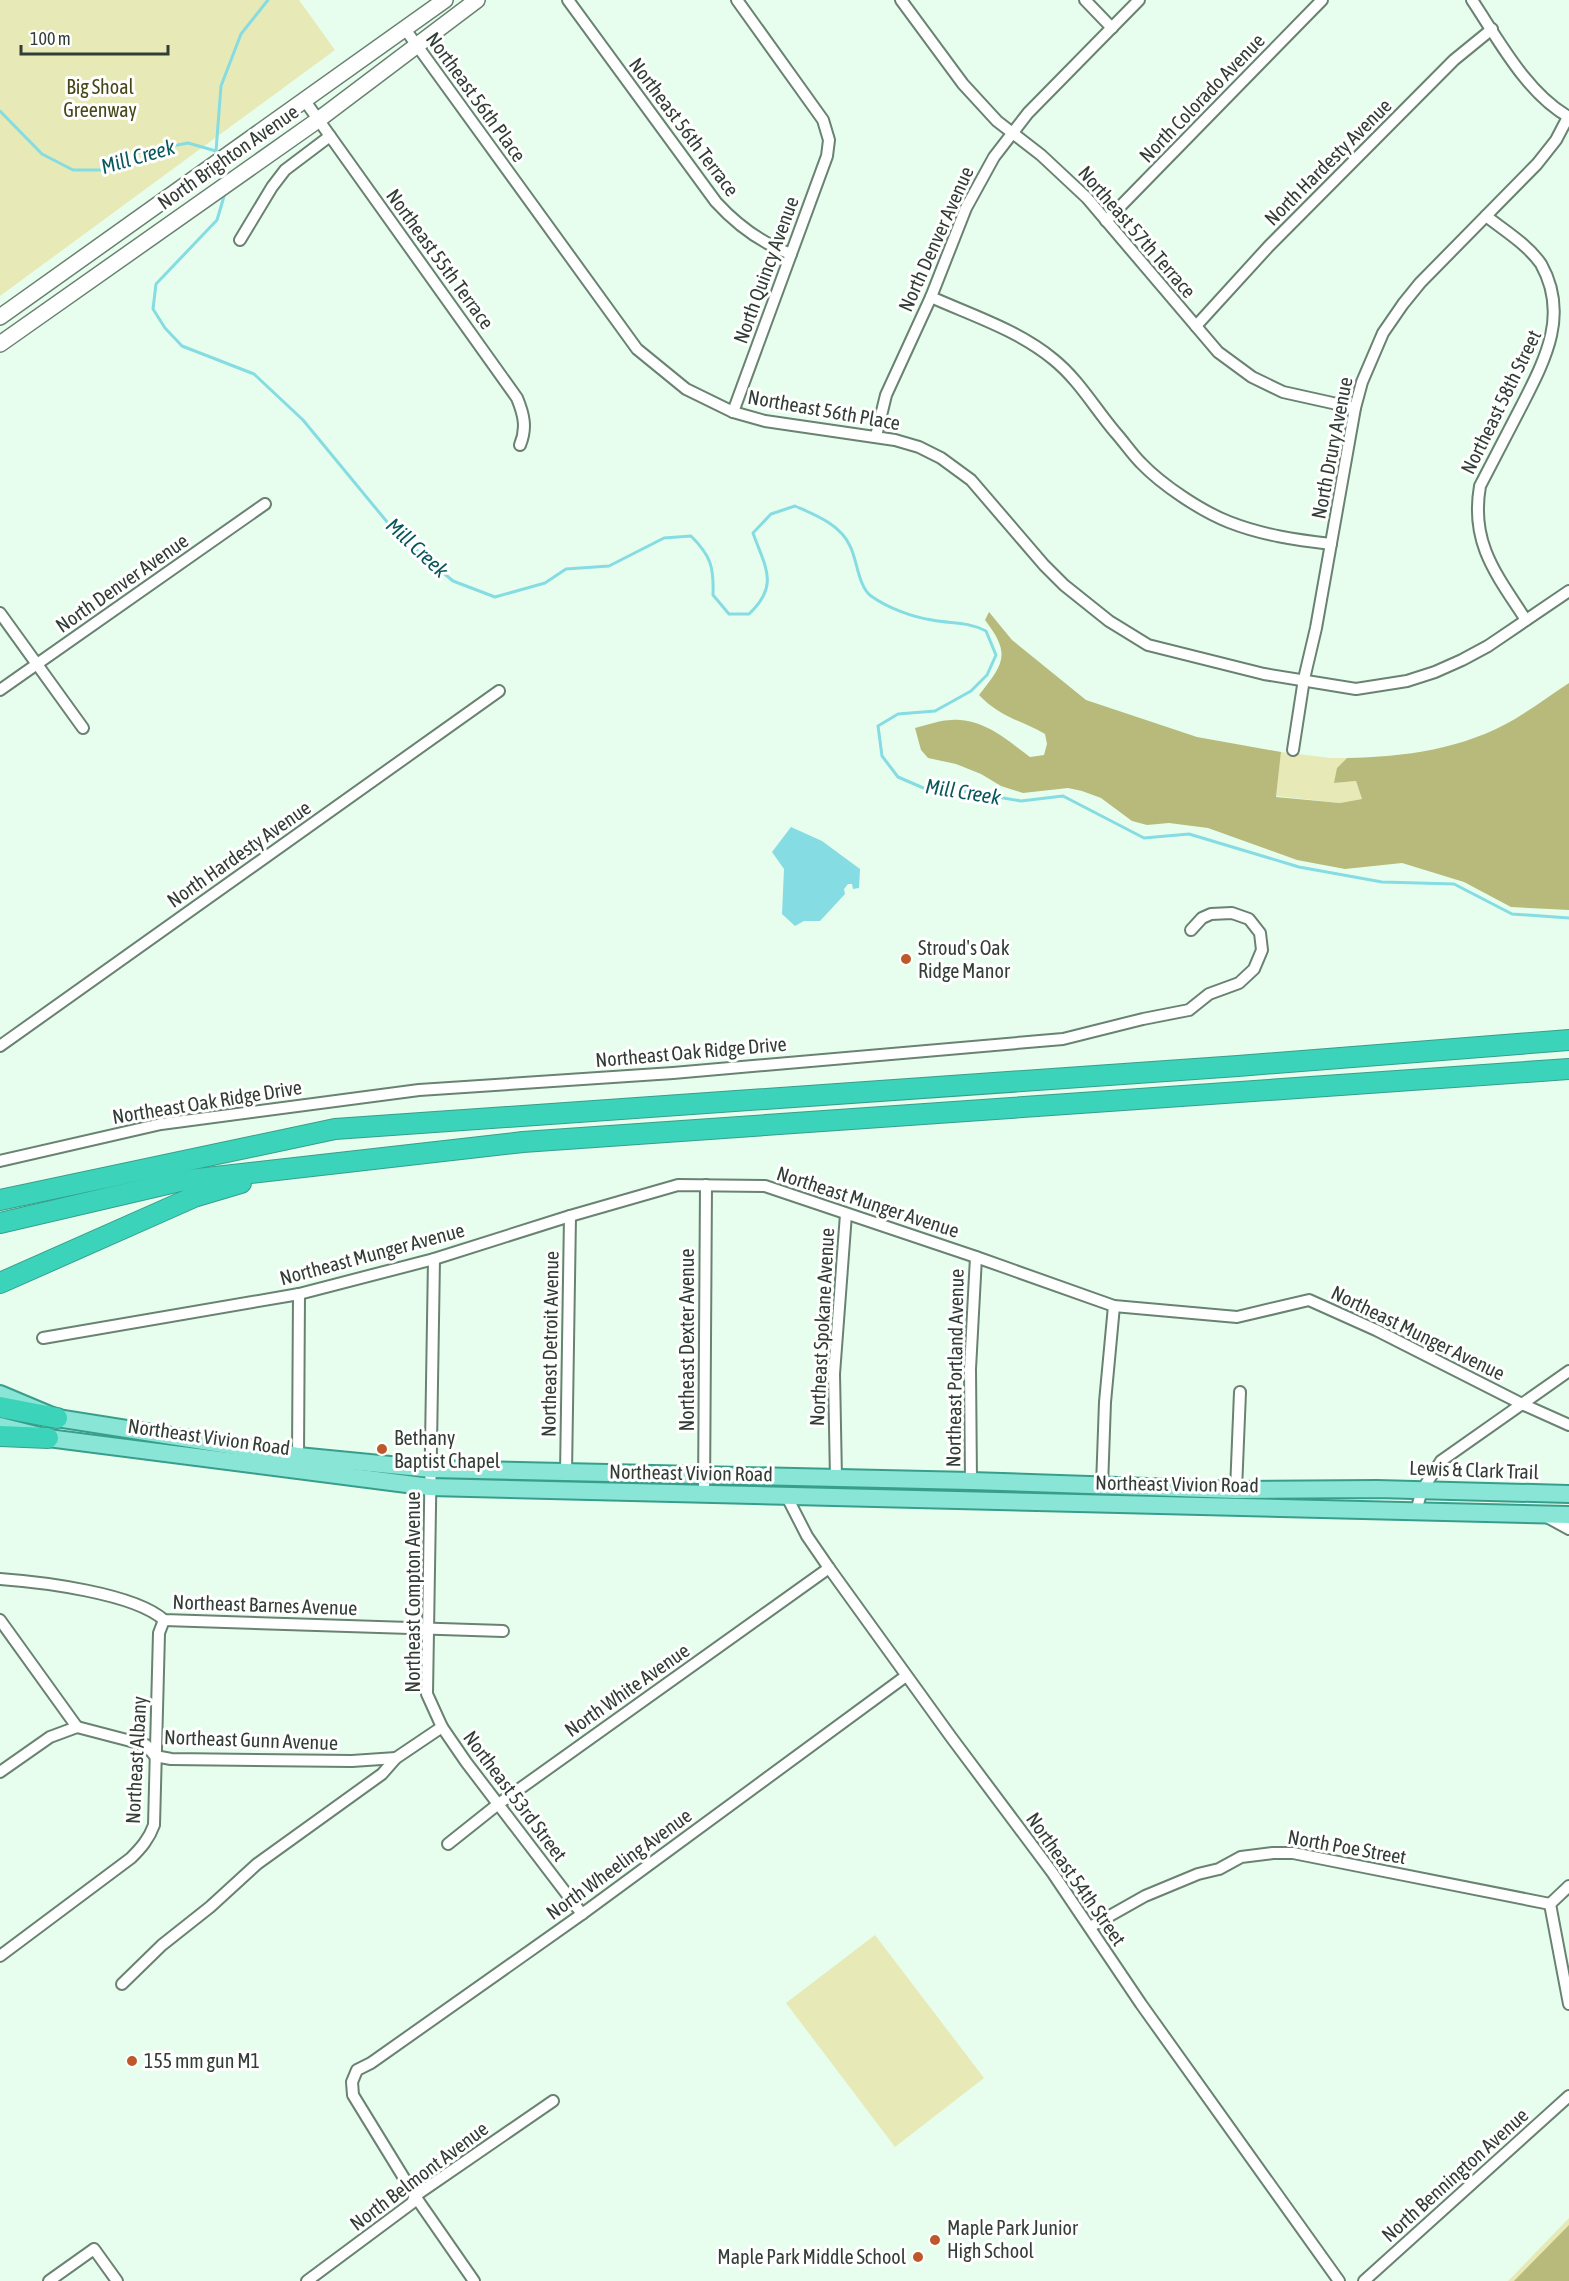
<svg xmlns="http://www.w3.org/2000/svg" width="1569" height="2281" font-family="'Asap Condensed',sans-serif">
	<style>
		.green { fill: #e7eab6 }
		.forest { fill: #b7ba7b }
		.water { fill: #85dce2 }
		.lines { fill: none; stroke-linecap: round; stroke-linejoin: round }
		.stream { stroke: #85dce2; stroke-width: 3 }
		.street-casing { stroke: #698271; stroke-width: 14 }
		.secondary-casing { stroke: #698271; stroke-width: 18 }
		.primary-casing { stroke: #389e8b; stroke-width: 20 }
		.highway-casing { stroke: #389e8b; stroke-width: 22 }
		.street { stroke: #fff; stroke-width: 10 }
		.secondary { stroke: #fff; stroke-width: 15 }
		.primary { stroke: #89e5d5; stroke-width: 16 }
		.highway { stroke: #3bd3b9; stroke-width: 20 }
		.poi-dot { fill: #be582b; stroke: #fff; stroke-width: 2 }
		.labels { text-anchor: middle; stroke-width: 6; stroke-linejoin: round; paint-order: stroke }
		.park-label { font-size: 20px; fill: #464717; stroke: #fff }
		.street-label { font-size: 20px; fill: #323d36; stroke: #fff }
		.poi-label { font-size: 20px; fill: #323d36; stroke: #fff; text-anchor: start }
		.water-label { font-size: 21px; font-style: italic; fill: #08575b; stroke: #fff }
	</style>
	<rect width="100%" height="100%" fill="#e7feee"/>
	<g class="green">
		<polygon points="0,0 299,0 335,50 0,296"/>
		<polygon points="1281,752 1331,758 1347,758 1338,768 1334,783 1356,781 1362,799 1340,803 1276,796"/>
		<polygon points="875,1935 984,2078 895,2147 786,2003"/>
		<polygon points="1569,2218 1569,2281 1508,2281"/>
	</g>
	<g class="forest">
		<path d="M989,612L1012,640L1086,700L1197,737L1281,752L1276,797L1340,803L1362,799L1356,781L1334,783L1337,768L1347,758C1404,757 1464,749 1515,719C1533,708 1551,695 1569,683V910L1511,907L1464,882L1402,863L1345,869L1297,860L1208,828L1169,823L1147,825L1132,821L1101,798L1082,791L1068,788L1023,793L1001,786L981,774L956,764L928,758L921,750L915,728C927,725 940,720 952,720C983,718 1007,740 1030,757L1044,755L1047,744L1045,734C1020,720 1000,717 979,695C1003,664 1012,655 985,620Z"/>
		<polygon points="1569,2225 1569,2281 1514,2281"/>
	</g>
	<polygon class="water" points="791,827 822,841 860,869 859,888 853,889 852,884 848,884 844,889 845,894 820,921 804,921 795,926 782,914 784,869 772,852"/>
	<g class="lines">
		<g class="stream">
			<polyline points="0,111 42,154 73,170 101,170 141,152 188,143 216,151 217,157"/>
			<polyline points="216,151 221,86 241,34 268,0"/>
			<polyline points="219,166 222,180"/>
			<path d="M225,193L217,220L156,284L153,309L165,328L182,346L254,374L303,420L397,534L453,581L495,597L545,583L566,569L609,566L664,538L691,536C711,556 714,567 713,595L729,614H749C780,585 765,567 753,533L771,514L795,506C815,515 840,524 850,546C857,559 858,586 871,596C888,608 912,617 932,620C952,624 966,621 986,631L996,655L987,675L971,691L935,711L898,714L878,726L882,756L898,777L928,790L963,791L1021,801L1063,796L1144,838L1189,834L1299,867L1382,882L1454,884L1512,914L1569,918"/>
		</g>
		<g class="street-casing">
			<g id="street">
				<path d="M568,0L716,202C737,225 761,243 791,254"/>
				<polyline points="901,0 963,84 997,121 1041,155 1087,198 1218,352 1252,377 1283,392 1355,408"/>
				<polyline points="1085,0 1112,28"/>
				<path d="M1472,0C1498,39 1527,94 1569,117"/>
				<polyline points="405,29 637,349 686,389 733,412 765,421 895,440 919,447 941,458 971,480 1044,565 1064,585 1109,621 1148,645 1264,674 1356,689 1407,681 1435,672 1462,660 1488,646 1569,591"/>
				<path d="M305,101L517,398C524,415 527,428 520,445"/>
				<path d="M1486,216C1505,231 1527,244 1541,264C1569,314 1546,358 1522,405C1508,432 1494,459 1480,486C1470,543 1496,574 1526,620"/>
				<polyline points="1106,221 1322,0"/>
				<polyline points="240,240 272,187 285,170 330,136"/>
				<path d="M931,297C971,315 1018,330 1053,359C1078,379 1094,407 1115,432C1124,442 1132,454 1141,463C1162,485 1201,511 1229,522C1262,535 1296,540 1331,544"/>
				<polyline points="1196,326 1269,246 1454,60 1492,29"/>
				<polyline points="733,412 827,156 829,140 823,120 737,0"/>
				<polyline points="876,436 886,395 931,297 966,208 994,157 1028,113 1139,0"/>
				<polyline points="0,613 83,728"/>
				<polyline points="0,690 265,504"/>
				<polyline points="1293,750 1304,679 1316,628 1355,408 1362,382 1383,333 1403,304 1420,283 1537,164 1556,140 1568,117"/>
				<polyline points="0,1046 499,691"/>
				<polyline points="0,1161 161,1124 419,1090 673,1073 1063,1039 1143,1019 1189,1010 1209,994 1239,983 1254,969 1262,950 1260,933 1249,919 1232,913 1211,914 1202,918 1191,930"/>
				<polyline points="434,1259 427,1694 442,1727 466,1762 582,1914"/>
				<polyline points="43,1338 299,1294 434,1259 570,1216 678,1185 765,1186 976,1257 1114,1306 1237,1317 1309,1300 1376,1330 1522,1404 1569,1425"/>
				<polyline points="298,1456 299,1294"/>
				<polyline points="566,1473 570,1216"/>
				<polyline points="836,1479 834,1374 846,1214"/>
				<polyline points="971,1481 970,1369 976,1257"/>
				<polyline points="1102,1486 1105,1402 1114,1306"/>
				<polyline points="1236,1490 1240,1392"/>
				<polyline points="704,1495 706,1185"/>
				<polyline points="787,1497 807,1536 829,1568 951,1737 1052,1872 1141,2004 1339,2281"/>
				<polyline points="1416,1511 1422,1490 1441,1461 1569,1371"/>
				<polyline points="1545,1516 1569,1529"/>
				<path d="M0,1579C41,1582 134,1593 164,1620L503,1631"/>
				<polyline points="0,1620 77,1727"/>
				<polyline points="77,1727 146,1745 155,1756 171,1759 352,1761 396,1758"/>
				<polyline points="0,1772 50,1737 77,1727"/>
				<polyline points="448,1844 497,1805 829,1568"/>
				<polyline points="1550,1904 1569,2004"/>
				<polyline points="1550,1904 1569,1886"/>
				<polyline points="1090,1927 1145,1896 1198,1874 1219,1869 1241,1857 1273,1853 1293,1853 1550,1904"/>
				<path d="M0,1956L131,1858C141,1848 149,1839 154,1825L159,1633L164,1620"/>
				<polyline points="122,1984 162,1945 210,1907 257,1864 382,1774 396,1758 442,1727"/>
				<polyline points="49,2281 94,2249 117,2281"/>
				<polyline points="307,2281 412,2203 415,2196 553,2101"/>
				<polyline points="474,2281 415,2196 353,2095 352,2082 357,2070 371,2063 582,1914 906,1676"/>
				<polyline points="1364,2281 1569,2096"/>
			</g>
		</g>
		<g class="secondary-casing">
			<g id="secondary">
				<polyline points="0,317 445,0"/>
				<polyline points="0,344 318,120 477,0"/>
			</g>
		</g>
		<g class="primary-casing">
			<g id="primary">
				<polyline points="0,1394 57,1418 298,1456 431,1469 971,1481 1236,1490 1377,1489 1569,1494"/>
				<polyline points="0,1426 48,1438 430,1487 1569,1515"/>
			</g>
		</g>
		<g class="highway-casing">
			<g id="highway">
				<polyline points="0,1200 335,1129 1238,1066 1569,1040"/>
				<polyline points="0,1223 180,1181 523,1142 1569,1069"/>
				<polyline points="0,1283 194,1197 241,1183"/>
				<polyline points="0,1407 57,1418"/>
				<polyline points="0,1436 48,1438"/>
			</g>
		</g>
		<use href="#street" class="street"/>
		<use href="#secondary" class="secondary"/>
		<use href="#primary" class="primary"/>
		<use href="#highway" class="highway"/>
	</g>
	<g class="poi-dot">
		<circle cx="906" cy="959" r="6"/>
		<circle cx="382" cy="1449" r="6"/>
		<circle cx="132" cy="2061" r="6"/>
		<circle cx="935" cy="2240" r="6"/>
		<circle cx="918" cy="2257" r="6"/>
	</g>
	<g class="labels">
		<g class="park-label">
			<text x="100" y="94">Big Shoal<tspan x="100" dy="23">Greenway</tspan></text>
		</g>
		<g class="street-label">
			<text transform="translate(476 97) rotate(54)" y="7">Northeast 56th Place</text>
			<text transform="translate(1202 98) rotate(-46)" y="7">North Colorado Avenue</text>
			<text transform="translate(684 127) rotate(53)" y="7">Northeast 56th Terrace</text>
			<text transform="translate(228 157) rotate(-35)" y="7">North Brighton Avenue</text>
			<text transform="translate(1328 162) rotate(-45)" y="7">North Hardesty Avenue</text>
			<text transform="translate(1137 232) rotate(49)" y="7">Northeast 57th Terrace</text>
			<text transform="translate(936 239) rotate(-66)" y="7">North Denver Avenue</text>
			<text transform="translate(440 259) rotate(54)" y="7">Northeast 55th Terrace</text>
			<text transform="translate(766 270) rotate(-70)" y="7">North Quincy Avenue</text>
			<text transform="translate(1501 402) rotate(-64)" y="7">Northeast 58th Street</text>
			<text transform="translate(824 410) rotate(10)" y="7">Northeast 56th Place</text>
			<text transform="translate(1332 448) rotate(-79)" y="7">North Drury Avenue</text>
			<text transform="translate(122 583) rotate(-35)" y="7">North Denver Avenue</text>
			<text transform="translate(239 854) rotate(-35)" y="7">North Hardesty Avenue</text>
			<text transform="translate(691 1052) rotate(-5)" y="7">Northeast Oak Ridge Drive</text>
			<text transform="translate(207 1102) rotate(-9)" y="7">Northeast Oak Ridge Drive</text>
			<text transform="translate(868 1202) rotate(18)" y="7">Northeast Munger Avenue</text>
			<text transform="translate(372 1254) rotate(-15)" y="7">Northeast Munger Avenue</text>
			<text transform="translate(822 1327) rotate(-87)" y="7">Northeast Spokane Avenue</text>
			<text transform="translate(1418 1333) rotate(26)" y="7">Northeast Munger Avenue</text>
			<text transform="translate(687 1340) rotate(-90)" y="7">Northeast Dexter Avenue</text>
			<text transform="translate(550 1344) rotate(-89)" y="7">Northeast Detroit Avenue</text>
			<text transform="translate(955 1368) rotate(-89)" y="7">Northeast Portland Avenue</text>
			<text transform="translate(209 1437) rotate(8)" y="7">Northeast Vivion Road</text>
			<text transform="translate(1474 1470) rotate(2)" y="7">Lewis &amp; Clark Trail</text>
			<text transform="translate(691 1473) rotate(1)" y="7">Northeast Vivion Road</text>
			<text transform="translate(1177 1484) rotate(1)" y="7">Northeast Vivion Road</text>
			<text transform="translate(413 1592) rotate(-90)" y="7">Northeast Compton Avenue</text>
			<text transform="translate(265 1605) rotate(2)" y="7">Northeast Barnes Avenue</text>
			<text transform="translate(627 1690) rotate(-35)" y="7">North White Avenue</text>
			<text transform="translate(251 1740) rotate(2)" y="7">Northeast Gunn Avenue</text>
			<text transform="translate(136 1760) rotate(-87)" y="7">Northeast Albany</text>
			<text transform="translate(515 1796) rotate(53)" y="7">Northeast 53rd Street</text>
			<text transform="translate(1347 1847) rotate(10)" y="7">North Poe Street</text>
			<text transform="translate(619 1864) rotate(-36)" y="7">North Wheeling Avenue</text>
			<text transform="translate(1076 1879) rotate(55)" y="7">Northeast 54th Street</text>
			<text transform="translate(1455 2175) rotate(-42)" y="7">North Bennington Avenue</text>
			<text transform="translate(419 2176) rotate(-37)" y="7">North Belmont Avenue</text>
		</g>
		<g class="poi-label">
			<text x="918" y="955">Stroud's Oak<tspan x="918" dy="23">Ridge Manor</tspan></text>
			<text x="394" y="1445">Bethany<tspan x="394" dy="23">Baptist Chapel</tspan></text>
			<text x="144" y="2068">155 mm gun M1</text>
			<text x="947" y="2235">Maple Park Junior<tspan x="947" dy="23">High School</tspan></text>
			<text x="906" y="2264" text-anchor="end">Maple Park Middle School</text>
		</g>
		<g class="water-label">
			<text transform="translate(138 157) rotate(-16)" y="7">Mill Creek</text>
			<text transform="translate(417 548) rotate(43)" y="7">Mill Creek</text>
			<text transform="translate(963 792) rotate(9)" y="7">Mill Creek</text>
		</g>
	</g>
	<path d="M21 45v9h147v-9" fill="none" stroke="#323d36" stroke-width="3"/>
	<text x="30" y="45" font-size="18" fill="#323d36" stroke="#ffffff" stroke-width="4.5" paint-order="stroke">100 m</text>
</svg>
